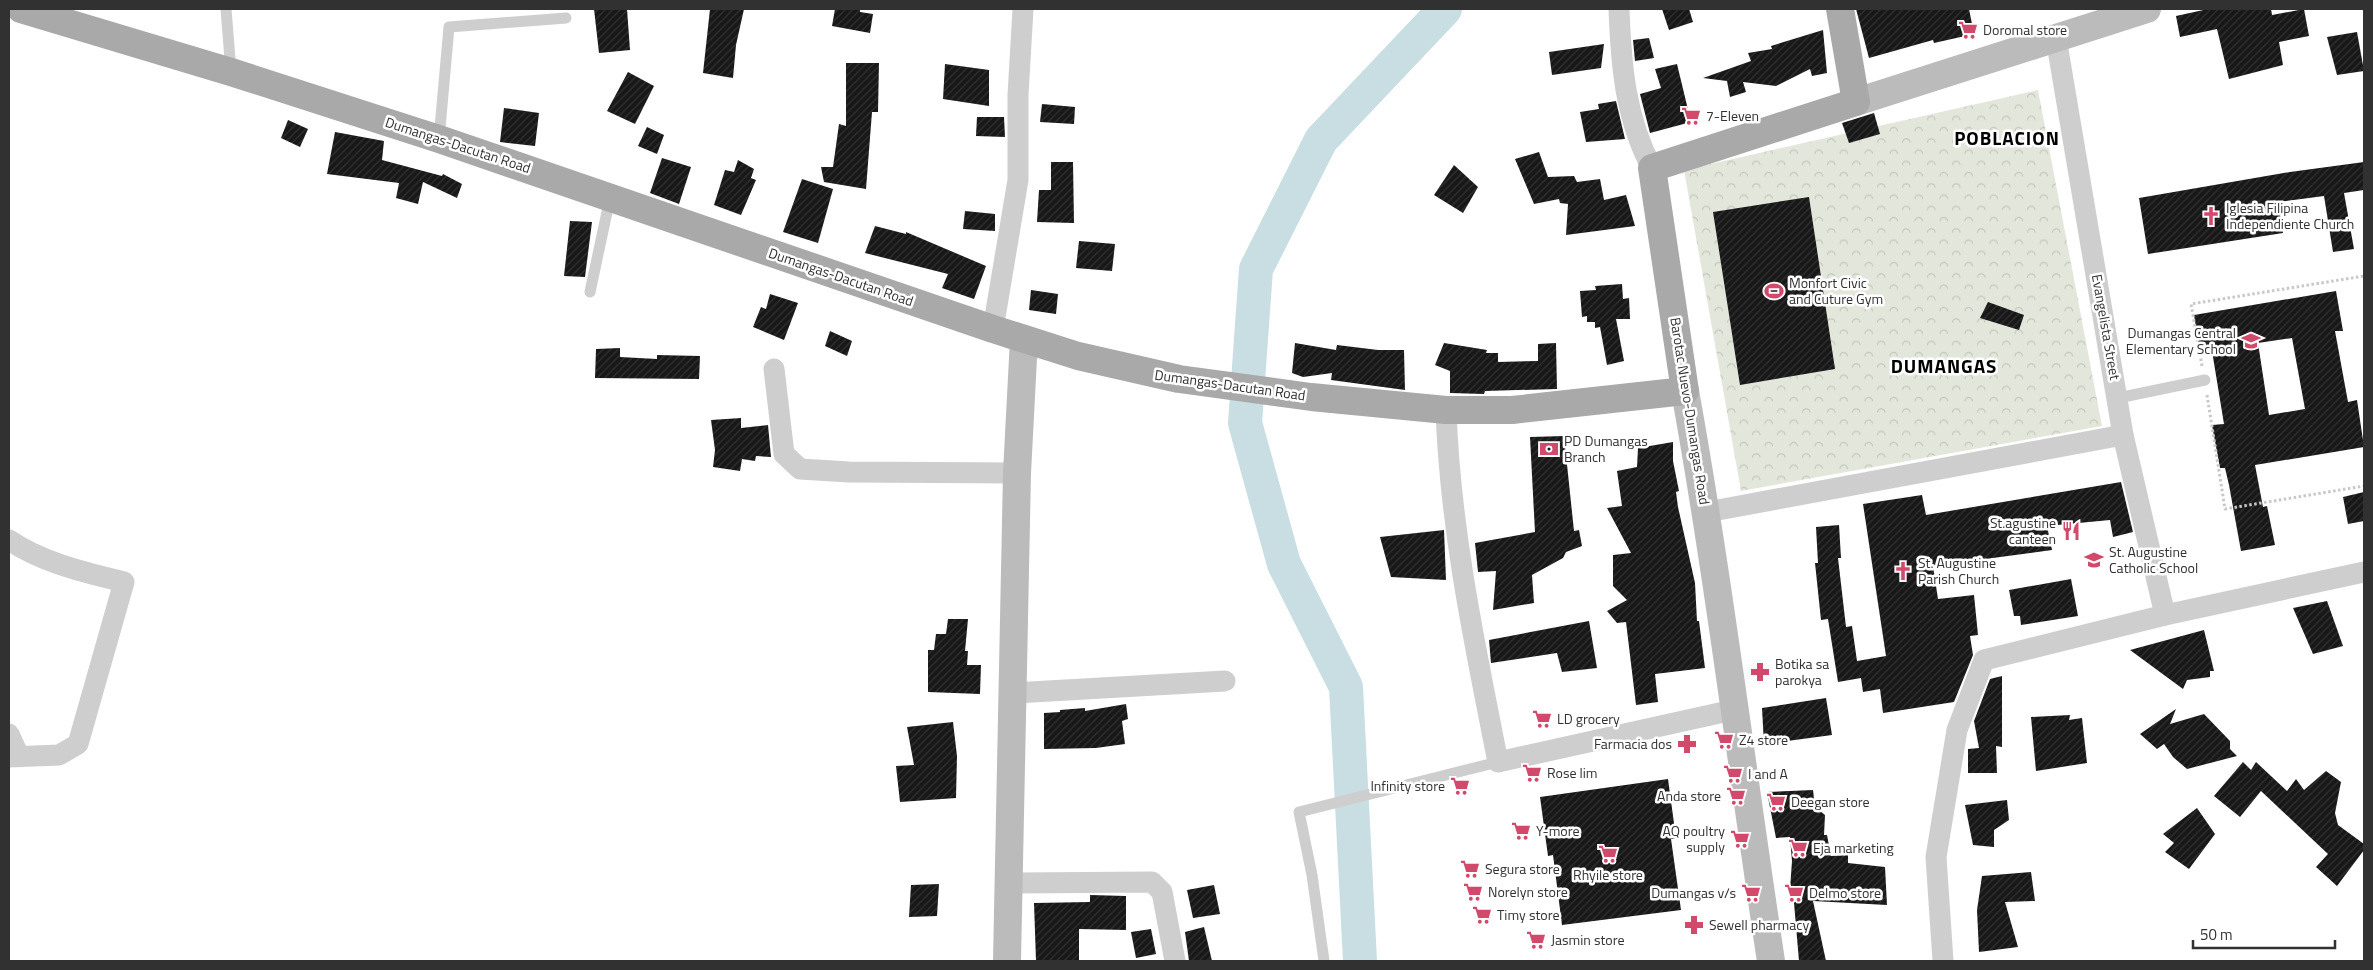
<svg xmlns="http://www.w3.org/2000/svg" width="2373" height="970" font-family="'Titillium Web',sans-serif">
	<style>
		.park { fill: url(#park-crowns) }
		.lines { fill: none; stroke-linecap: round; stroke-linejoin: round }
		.river { stroke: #c8dee3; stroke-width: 34 }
		.building { fill: url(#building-hatch); fill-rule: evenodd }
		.path { stroke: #c8c8c8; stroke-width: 3; stroke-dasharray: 2.5 2.5; stroke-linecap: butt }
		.lane { stroke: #cecece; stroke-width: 11 }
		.street { stroke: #cecece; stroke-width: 21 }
		.secondary { stroke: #bbb; stroke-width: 28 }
		.primary { stroke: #a9a9a9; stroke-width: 28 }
		.labels { text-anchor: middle; stroke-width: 5; stroke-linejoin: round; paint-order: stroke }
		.poi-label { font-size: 14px; fill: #313131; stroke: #fff; text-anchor: start }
		.street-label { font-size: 14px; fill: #313131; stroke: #fff }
		.district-label { font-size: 19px; font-weight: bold; letter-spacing: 1px; fill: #000; stroke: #fff }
	</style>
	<defs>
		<pattern id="park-crowns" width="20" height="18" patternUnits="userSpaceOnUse" patternTransform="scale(1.25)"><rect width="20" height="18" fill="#e3e7db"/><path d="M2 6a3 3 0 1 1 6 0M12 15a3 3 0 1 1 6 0" fill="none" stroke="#c3c7bc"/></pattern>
		<pattern id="building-hatch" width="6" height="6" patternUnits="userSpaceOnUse" patternTransform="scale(1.25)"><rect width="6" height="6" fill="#181818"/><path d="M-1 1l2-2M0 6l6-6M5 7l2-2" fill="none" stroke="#313131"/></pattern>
	</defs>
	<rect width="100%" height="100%" fill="#fff"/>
	<polygon class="park" points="2038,90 2102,426 1741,491 1684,170"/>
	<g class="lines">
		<polyline class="river" points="1360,961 1346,687 1284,564 1245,423 1256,269 1321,140 1445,9"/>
	</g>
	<g class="building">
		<polygon points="594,9 627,9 630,50 599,53"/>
		<polygon points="710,9 744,9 736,45 733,78 703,73"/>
		<polygon points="835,9 860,9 860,12 873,14 870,33 832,26"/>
		<polygon points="1662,9 1689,9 1693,22 1669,30"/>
		<polygon points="1856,9 1969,9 1974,34 1934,43 1933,40 1869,58"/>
		<polygon points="2208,9 2271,9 2272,15 2304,9 2309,36 2279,42 2283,65 2229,79 2217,29 2180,37 2176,16"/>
		<polygon points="1823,30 1827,73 1812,76 1810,69 1776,86 1743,82 1746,92 1730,97 1727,81 1703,78 1751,61 1748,53 1772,49 1771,46"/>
		<polygon points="2357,32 2364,71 2337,75 2327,37"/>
		<polygon points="1649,38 1654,58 1635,61 1633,40"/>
		<polygon points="1604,44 1601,68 1552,75 1549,52"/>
		<polygon points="846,63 879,63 878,112 872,112 866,189 824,182 821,167 833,167 839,124 846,126"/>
		<polygon points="945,64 989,70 989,106 943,99"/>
		<polygon points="1677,64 1691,122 1650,133 1640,94 1661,88 1655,69"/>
		<polygon points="628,72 654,86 635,124 607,111"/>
		<polygon points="1616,101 1625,139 1586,142 1580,112 1599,109 1598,104"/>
		<polygon points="1042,104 1075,107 1074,124 1040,122"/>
		<polygon points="504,108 539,113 535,146 500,142"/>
		<polygon points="1874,113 1880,134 1849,143 1842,123"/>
		<polygon points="977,117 1004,117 1005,137 976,136"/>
		<polygon points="288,120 308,129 300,147 281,138"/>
		<polygon points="647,127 664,135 657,154 638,146"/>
		<polygon points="335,132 384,141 382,160 442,176 443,174 462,184 457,198 423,182 418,204 396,198 399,183 327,174"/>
		<polygon points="1539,152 1548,177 1574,176 1577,182 1600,179 1604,200 1626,195 1635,226 1566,235 1568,204 1560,203 1559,199 1534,204 1515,159"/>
		<polygon points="662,158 691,167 679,204 650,193"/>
		<polygon points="738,160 754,169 751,178 756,180 741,215 714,205 725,170 734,172"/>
		<polygon points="1051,162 1073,162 1074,223 1037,222 1039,190 1051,190"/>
		<polygon points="2364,162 2364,190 2344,193 2354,249 2333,252 2324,196 2278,202 2283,233 2148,254 2139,198 2290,172"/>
		<polygon points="1454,165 1478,187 1463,213 1434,195"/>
		<polygon points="802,179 833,189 818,243 783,232"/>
		<polygon points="1809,197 1835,369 1740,385 1713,212"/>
		<polygon points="965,211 995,214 995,231 963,229"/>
		<polygon points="570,221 592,222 585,277 564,276"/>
		<polygon points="875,226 906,234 906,232 986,266 974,299 942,288 948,274 865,253"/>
		<polygon points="1079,241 1115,244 1112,271 1076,268"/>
		<polygon points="1622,284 1623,299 1629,298 1630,319 1616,319 1624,361 1607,365 1600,327 1595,328 1595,322 1587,322 1587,316 1582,317 1580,291 1596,290 1595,286"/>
		<polygon points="1031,290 1058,294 1056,314 1029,310"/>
		<path d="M2336,291L2343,331H2335L2348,402L2357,400L2364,447L2255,465L2263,507L2267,506L2275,545L2241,551L2229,485L2225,468H2220L2212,425L2224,424L2212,351L2200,352L2194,315ZM2292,338L2305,409L2269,415L2258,343Z"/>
		<polygon points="770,294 798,303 784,340 753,327 761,307 766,309"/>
		<polygon points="1988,302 2024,315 2019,330 1980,318"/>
		<polygon points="830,331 852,341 847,356 825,346"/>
		<polygon points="1295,343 1336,350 1337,345 1378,350 1404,350 1405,390 1331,380 1332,373 1303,377 1292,373"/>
		<polygon points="1444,343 1487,350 1486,353 1498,353 1498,362 1538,361 1538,344 1556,343 1557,389 1485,391 1484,394 1450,393 1450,371 1435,365"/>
		<polygon points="620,348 620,357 657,359 657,355 700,356 699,379 595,378 596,349"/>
		<polygon points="741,418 741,428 768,425 771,457 756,456 755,461 742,459 740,471 713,467 715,450 711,420"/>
		<polygon points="1564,436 1574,531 1579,530 1582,546 1566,552 1563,558 1532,575 1534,603 1493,610 1496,571 1478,572 1475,543 1535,532 1530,437"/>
		<polygon points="1673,442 1673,461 1679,491 1676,492 1678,507 1695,583 1697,621 1699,621 1705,668 1655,674 1658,702 1636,705 1626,622 1617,623 1607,611 1627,600 1613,586 1613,555 1631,553 1607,508 1622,506 1617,471 1637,467 1638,448"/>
		<polygon points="2121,482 2133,532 2113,537 2110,520 2047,526 2052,550 1933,566 1938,599 1974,595 1978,635 1970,636 1973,655 1954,702 1883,713 1880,689 1863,692 1861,678 1838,682 1828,619 1821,620 1815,563 1818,563 1816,527 1839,525 1841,558 1838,558 1846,627 1852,626 1857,661 1886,656 1863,504 1922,495 1926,515"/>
		<polygon points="2364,492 2364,521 2348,524 2343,497"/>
		<polygon points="1444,530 1446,580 1391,577 1380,537"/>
		<polygon points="2071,579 2078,616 2021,625 2020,616 2014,616 2009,590"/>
		<polygon points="2327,601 2343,646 2313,654 2293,608"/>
		<polygon points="948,619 968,619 965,651 968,651 967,665 981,665 980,694 928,692 928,650 934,650 936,634 946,634"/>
		<polygon points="1589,621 1597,668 1562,672 1557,653 1491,663 1489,640"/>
		<polygon points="2204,630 2214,671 2210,671 2210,677 2187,680 2183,689 2130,650"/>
		<polygon points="2002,676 2002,747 1996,746 1997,773 1968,773 1968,749 1979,748 1974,721 1990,679"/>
		<polygon points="1826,698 1832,735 1764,744 1762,708"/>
		<polygon points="1126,704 1128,719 1122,721 1125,744 1096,748 1044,749 1044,713 1060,712 1060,710 1085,708 1085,711"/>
		<polygon points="2176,709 2170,724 2204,714 2230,741 2230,749 2237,756 2187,769 2173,757 2164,744 2157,749 2140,734"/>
		<polygon points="2070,715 2069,720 2082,718 2087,763 2036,771 2031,717"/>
		<polygon points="953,722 957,756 956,798 900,802 896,766 914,765 907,727"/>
		<polygon points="2243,762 2251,770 2256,762 2287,791 2296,779 2304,790 2326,771 2341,782 2335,813 2338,825 2364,844 2364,850 2337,886 2316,867 2328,854 2261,791 2240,817 2214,796"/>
		<polygon points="1668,779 1676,838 1671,839 1681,910 1562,925 1553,855 1548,856 1540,797"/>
		<polygon points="1813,790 1815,807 1825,815 1824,835 1827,835 1831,856 1848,855 1848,863 1885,867 1887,905 1813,901 1826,961 1799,961 1794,903 1789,903 1792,861 1790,837 1776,838 1767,792"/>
		<polygon points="2007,800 2009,820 1994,830 1994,847 1973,845 1965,805"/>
		<polygon points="2197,808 2215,834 2189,869 2165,852 2174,843 2163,834"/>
		<polygon points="2031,872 2035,901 2005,902 2018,947 1979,952 1977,910 1982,876"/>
		<polygon points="939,884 937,916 909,917 911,885"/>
		<polygon points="1214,885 1220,914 1193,918 1187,890"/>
		<polygon points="1090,895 1126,896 1126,930 1079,929 1079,961 1036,961 1034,903 1090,902"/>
		<polygon points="1204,927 1212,961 1189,961 1185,932"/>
		<polygon points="1151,929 1156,954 1136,958 1131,932"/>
	</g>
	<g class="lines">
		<g class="path">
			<polyline points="2202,366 2191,304 2364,276"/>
			<polyline points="2207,395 2225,509 2364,486"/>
		</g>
		<g class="lane">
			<polyline points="226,9 231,72"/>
			<polyline points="439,139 449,27 566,18"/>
			<polyline points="590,292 610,198"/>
			<polyline points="2118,398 2205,380"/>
			<polyline points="1324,961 1312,875 1299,812 1498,762"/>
		</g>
		<g class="street">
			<path d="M1619,9C1621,64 1625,118 1652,168"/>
			<polyline points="2056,38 2123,435 2165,615"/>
			<polyline points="993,329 1018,180 1018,95 1023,9"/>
			<polyline points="774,369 784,454 800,469 849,472 1017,473"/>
			<path d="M1446,410C1450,529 1475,646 1498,762L1733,710"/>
			<polyline points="1707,512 2123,435"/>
			<path d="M9,540C43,563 84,572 124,582L78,744L59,755L9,757"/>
			<polyline points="1014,693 1225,681"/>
			<polyline points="9,734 19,756"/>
			<polyline points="1009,883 1152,882 1162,892 1175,961"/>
			<polyline points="1943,961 1936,857 1957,730 1984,660 2165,615 2364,572"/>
		</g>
		<g class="secondary">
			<polyline points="1856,102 2147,9"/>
			<path d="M1685,391C1719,580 1742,771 1771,961"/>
			<polyline points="1007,961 1017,473 1024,339"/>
		</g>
		<polyline class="primary" points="21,9 231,72 439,139 993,329 1078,356 1179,379 1311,397 1446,410 1512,410 1685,391 1652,168 1856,102 1840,9"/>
	</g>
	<defs>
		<g id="supermarket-bare" transform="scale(1.5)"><path d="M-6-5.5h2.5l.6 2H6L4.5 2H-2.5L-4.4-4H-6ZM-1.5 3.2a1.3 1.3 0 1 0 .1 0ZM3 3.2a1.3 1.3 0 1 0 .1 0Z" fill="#d14a6b" stroke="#fff" stroke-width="2.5" paint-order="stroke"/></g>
		<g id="church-bare" transform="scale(1.5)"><path d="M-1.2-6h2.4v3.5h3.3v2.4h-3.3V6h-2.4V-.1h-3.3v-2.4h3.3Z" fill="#d14a6b" stroke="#fff" stroke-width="2.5" paint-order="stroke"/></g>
		<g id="stadium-bare" transform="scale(1.5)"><path d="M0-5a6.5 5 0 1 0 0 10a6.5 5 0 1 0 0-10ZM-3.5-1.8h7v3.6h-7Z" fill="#d14a6b" stroke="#fff" stroke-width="2.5" paint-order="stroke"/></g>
		<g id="school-bare" transform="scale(1.5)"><path d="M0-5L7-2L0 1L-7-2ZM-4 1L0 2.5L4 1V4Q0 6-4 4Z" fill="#d14a6b" stroke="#fff" stroke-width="2.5" paint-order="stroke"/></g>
		<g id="bank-bare" transform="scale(1.5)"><path d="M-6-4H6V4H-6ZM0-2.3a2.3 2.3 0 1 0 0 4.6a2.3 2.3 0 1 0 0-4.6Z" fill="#d14a6b" stroke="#fff" stroke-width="2.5" paint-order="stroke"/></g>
		<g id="restaurant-bare" transform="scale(1.5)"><path d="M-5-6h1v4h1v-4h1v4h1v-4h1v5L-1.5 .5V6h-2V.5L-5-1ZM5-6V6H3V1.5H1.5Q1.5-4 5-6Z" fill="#d14a6b" stroke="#fff" stroke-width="2.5" paint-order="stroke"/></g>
		<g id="pharmacy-bare" transform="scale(1.5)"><path d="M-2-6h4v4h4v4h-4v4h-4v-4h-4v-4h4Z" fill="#d14a6b" stroke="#fff" stroke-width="2.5" paint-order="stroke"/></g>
	</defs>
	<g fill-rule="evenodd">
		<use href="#supermarket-bare" x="1968" y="30"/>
		<use href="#supermarket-bare" x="1691" y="116"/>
		<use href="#church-bare" x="2211" y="216"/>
		<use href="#stadium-bare" x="1774" y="291"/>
		<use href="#school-bare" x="2251" y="341"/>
		<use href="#bank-bare" x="1549" y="449"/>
		<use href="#restaurant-bare" x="2071" y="531"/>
		<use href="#school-bare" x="2094" y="560"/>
		<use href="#church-bare" x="1903" y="571"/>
		<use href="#pharmacy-bare" x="1760" y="672"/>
		<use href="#supermarket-bare" x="1542" y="719"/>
		<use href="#supermarket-bare" x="1724" y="740"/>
		<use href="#pharmacy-bare" x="1687" y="744"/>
		<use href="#supermarket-bare" x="1532" y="773"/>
		<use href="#supermarket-bare" x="1733" y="774"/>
		<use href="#supermarket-bare" x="1460" y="786"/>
		<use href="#supermarket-bare" x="1736" y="796"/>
		<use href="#supermarket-bare" x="1776" y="802"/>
		<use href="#supermarket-bare" x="1521" y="831"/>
		<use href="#supermarket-bare" x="1740" y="839"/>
		<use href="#supermarket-bare" x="1798" y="848"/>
		<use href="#supermarket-bare" x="1608" y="854"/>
		<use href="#supermarket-bare" x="1470" y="869"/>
		<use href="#supermarket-bare" x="1473" y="892"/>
		<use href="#supermarket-bare" x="1751" y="893"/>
		<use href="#supermarket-bare" x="1794" y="893"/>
		<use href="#supermarket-bare" x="1482" y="915"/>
		<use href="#pharmacy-bare" x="1694" y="925"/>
		<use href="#supermarket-bare" x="1536" y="940"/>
	</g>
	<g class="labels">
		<g class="poi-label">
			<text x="1983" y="35">Doromal store</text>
			<text x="1706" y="121">7-Eleven</text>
			<text x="2226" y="213">Iglesia Filipina<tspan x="2226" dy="16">Independiente Church</tspan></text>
			<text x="1789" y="288">Monfort Civic<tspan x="1789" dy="16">and Cuture Gym</tspan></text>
			<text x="2236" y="338" text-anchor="end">Dumangas Central<tspan x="2236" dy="16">Elementary School</tspan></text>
			<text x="1564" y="446">PD Dumangas<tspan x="1564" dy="16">Branch</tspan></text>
			<text x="2056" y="528" text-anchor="end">St.agustine<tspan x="2056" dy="16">canteen</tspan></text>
			<text x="2109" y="557">St. Augustine<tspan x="2109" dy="16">Catholic School</tspan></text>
			<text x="1918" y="568">St. Augustine<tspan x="1918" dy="16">Parish Church</tspan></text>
			<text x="1775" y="669">Botika sa<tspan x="1775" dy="16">parokya</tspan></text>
			<text x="1557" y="724">LD grocery</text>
			<text x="1739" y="745">Z4 store</text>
			<text x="1672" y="749" text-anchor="end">Farmacia dos</text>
			<text x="1547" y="778">Rose lim</text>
			<text x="1748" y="779">I and A</text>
			<text x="1445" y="791" text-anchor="end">Infinity store</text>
			<text x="1721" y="801" text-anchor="end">Anda store</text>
			<text x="1791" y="807">Deegan store</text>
			<text x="1536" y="836">Y-more</text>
			<text x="1725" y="836" text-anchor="end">AQ poultry<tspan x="1725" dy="16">supply</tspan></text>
			<text x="1813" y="853">Eja marketing</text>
			<text x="1485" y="874">Segura store</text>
			<text x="1608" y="880" text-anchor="middle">Rhyile store</text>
			<text x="1488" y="897">Norelyn store</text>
			<text x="1736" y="898" text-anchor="end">Dumangas v/s</text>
			<text x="1809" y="898">Delmo store</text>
			<text x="1497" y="920">Timy store</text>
			<text x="1709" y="930">Sewell pharmacy</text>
			<text x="1551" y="945">Jasmin store</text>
		</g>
		<g class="street-label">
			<text transform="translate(458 145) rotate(18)" y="5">Dumangas-Dacutan Road</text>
			<text transform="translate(841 277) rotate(19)" y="5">Dumangas-Dacutan Road</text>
			<text transform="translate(2106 327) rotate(80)" y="5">Evangelista Street</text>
			<text transform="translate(1230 385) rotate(8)" y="5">Dumangas-Dacutan Road</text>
			<text transform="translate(1690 411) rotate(81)" y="5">Barotac Nuevo-Dumangas Road</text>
		</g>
		<g class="district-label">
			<text x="2007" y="145">POBLACION</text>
			<text x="1944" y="373">DUMANGAS</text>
		</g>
	</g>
	<rect width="2373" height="970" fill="none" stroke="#313131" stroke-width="20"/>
	<path d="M2193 940v8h142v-8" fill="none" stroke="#313131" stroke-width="2.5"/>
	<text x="2200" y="940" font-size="15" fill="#313131" stroke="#ffffff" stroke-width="4" paint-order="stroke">50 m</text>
</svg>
